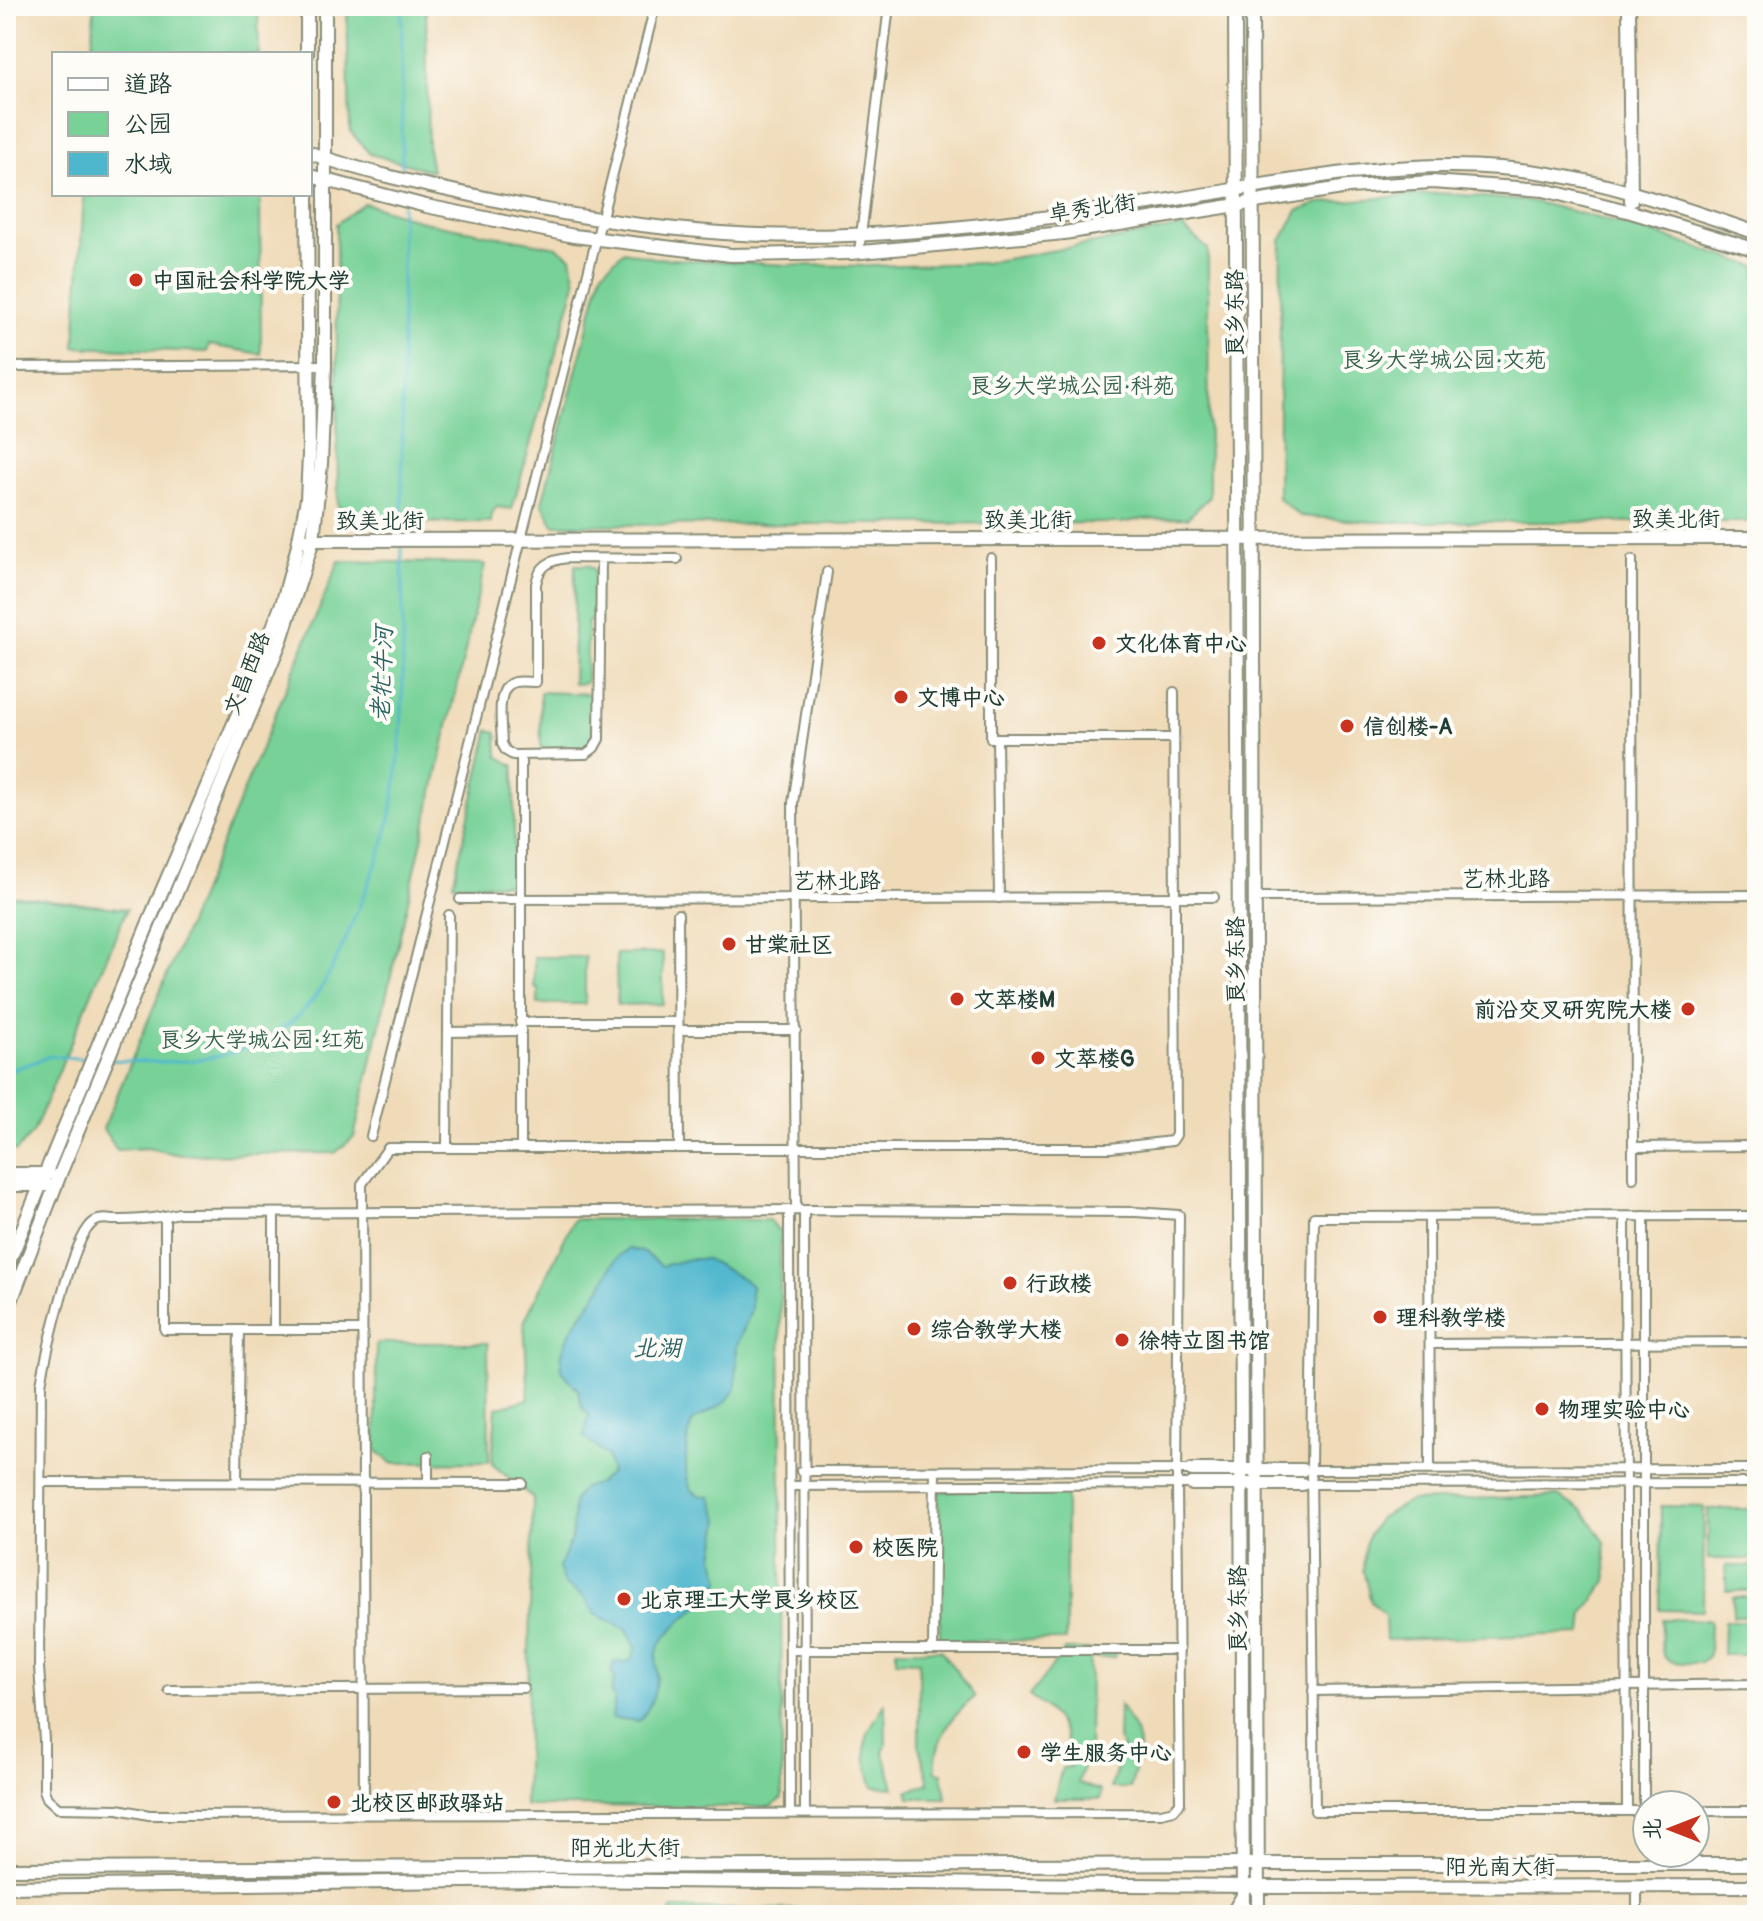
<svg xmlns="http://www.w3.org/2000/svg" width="1763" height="1921" font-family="Pangolin,'LXGW WenKai TC',sans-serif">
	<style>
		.green { fill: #78d298; stroke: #4c8866; stroke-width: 2 }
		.water { fill: #4fb7cd; stroke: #377a80; stroke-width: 2 }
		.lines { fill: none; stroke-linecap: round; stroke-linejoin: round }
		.stream { stroke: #4fb7cd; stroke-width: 3 }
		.street-casing { stroke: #888c76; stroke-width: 12 }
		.secondary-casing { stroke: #888c76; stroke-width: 16 }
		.primary-casing { stroke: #888c76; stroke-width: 16 }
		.street { stroke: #fff; stroke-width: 8 }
		.secondary { stroke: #fff; stroke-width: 12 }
		.primary { stroke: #fff; stroke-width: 12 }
		.poi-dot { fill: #c8321e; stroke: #fdfcf7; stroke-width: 3 }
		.labels { text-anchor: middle; stroke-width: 8; stroke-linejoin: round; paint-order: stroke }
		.street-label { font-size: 22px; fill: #1f3d34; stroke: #fdfcf7 }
		.poi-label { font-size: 22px; font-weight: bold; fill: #1f3d34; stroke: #fdfcf7; text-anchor: start }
		.park-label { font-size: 22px; fill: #35624d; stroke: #fdfcf7 }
		.water-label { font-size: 24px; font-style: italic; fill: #2d6262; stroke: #fdfcf7 }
	</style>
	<rect width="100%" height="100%" fill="#fdfcf7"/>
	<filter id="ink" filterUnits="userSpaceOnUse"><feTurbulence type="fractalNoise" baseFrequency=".0125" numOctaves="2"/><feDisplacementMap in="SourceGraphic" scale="16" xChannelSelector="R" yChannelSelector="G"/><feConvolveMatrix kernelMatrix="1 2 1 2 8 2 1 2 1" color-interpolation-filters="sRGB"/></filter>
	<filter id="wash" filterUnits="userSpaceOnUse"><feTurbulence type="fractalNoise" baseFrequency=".006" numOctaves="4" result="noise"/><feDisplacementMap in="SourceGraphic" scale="32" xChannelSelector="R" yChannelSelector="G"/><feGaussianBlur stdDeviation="1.8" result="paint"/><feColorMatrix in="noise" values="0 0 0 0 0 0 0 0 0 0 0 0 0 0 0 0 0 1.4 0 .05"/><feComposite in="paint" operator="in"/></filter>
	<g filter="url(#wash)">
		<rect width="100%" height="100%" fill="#f0dbb9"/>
		<g class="green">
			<polygon points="94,6 258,6 259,54 92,54"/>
			<polygon points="347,6 426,6 428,149 432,171 370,154 350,131"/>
			<polygon points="1441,193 1536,202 1647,231 1757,267 1757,522 1372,522 1300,516 1278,498 1281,241 1298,211 1319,203"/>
			<polygon points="84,194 260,194 261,354 209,345 207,352 75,347"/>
			<polygon points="364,203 428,223 557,247 571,257 576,282 512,509 496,507 492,514 491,522 366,523 338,506 336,224"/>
			<polygon points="1182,227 1208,249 1209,498 1187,518 1143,519 1121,523 554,525 542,503 602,272 624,251 654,258 789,265 867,266 984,263"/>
			<polygon points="339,561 485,564 354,1137 335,1153 181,1155 147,1148 117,1150 103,1129"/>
			<polygon points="575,565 589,565 595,570 595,620 588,621 586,683 573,684"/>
			<polygon points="540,692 593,694 592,741 578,751 541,751"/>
			<polygon points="489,730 497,732 498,756 514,766 514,884 453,884"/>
			<polygon points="6,895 127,909 33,1133 16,1151 6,1152"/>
			<polygon points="663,953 663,1004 617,1005 616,954"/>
			<polygon points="534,957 585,957 585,1004 538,1004 538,988 534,987"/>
			<polygon points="574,1219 769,1220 780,1232 782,1798 771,1807 525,1806 533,1498 492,1464 496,1408 529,1399 524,1322"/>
			<polygon points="376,1343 488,1343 489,1462 391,1463 376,1450"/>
			<polygon points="939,1491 1066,1491 1066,1640 940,1641"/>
			<polygon points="1558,1496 1584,1511 1605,1542 1607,1581 1584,1613 1582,1634 1386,1640 1385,1615 1371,1602 1363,1570 1365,1542 1378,1519 1410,1501"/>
			<polygon points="1661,1506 1704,1507 1703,1611 1660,1610"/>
			<rect x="1708" y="1509" width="49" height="50"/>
			<rect x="1726" y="1566" width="31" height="25"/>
			<rect x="1733" y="1597" width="24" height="19"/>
			<path d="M1662,1619L1710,1620L1709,1655L1701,1663C1657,1664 1661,1660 1662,1619Z"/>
			<polygon points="1724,1621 1757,1621 1757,1655 1723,1655"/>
			<path d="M896,1650H941L975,1697C951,1716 933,1741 936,1772L942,1773L946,1798H909L908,1791L929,1783L919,1747V1661L896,1660Z"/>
			<path d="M1065,1650H1115V1657L1090,1658L1089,1749L1078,1783L1101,1791L1100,1799H1054L1062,1768L1070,1767C1070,1733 1057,1714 1029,1696Z"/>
			<path d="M885,1704L886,1746L883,1750L894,1788L873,1787C860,1746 862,1739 885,1704Z"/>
			<path d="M1119,1705C1144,1742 1143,1745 1130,1788H1111L1123,1747L1118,1739Z"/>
			<polygon points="672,1909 916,1909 915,1915 671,1915"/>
		</g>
		<path class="water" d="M629,1249L642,1252L662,1266L689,1259H706L742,1278L751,1286V1310L737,1346L736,1388L726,1402L693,1421C686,1436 682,1477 692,1490C697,1496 703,1496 710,1496L720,1520L714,1556L721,1579C707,1609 671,1620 658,1649C655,1658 657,1665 657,1674C657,1691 650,1709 639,1721L612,1718L615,1698L611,1693L615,1676L611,1673L614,1662L626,1663L632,1659L636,1648L627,1629L595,1614L583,1596L564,1584L559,1568L572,1537L574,1500L583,1488L599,1483L611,1472L607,1456L584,1437L589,1415L582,1407L579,1391L561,1370C558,1339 584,1314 599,1290C609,1274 611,1258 629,1249Z"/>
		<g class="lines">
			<g class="stream">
				<polyline points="402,174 402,6"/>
				<polyline points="402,538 402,205"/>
				<path d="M111,1060C174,1065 237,1064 290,1023C321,999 336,961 351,926C365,892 382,855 390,818C408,729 402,635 402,545"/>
				<polyline points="6,1072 51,1056 87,1059"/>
			</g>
		</g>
	</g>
	<g filter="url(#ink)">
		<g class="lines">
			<g class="street-casing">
				<g id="street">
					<polyline points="859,252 889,6"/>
					<polyline points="6,367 325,365"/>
					<polyline points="991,558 991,738 1174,738"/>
					<path d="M601,559L599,739L594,748L586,754L513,755L506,751L502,744C502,727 494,686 515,682C521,681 529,682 536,682V584C539,566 550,560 567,558L677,559"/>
					<polyline points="1632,560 1633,1178"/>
					<polyline points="997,738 999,898"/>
					<polyline points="1255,897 1757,895"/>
					<polyline points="460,899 1214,897"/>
					<polyline points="678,914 679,1148"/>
					<polyline points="520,1022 678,1022"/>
					<polyline points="678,1030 796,1030"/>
					<polyline points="448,1032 520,1031"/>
					<polyline points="371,1136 655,6"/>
					<polyline points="1633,1147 1757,1146"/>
					<polyline points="447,1148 449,915"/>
					<polyline points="521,1148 521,756"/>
					<polyline points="789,1210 790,1812"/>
					<polyline points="796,1210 793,803 827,572"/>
					<polyline points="804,1210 805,1812"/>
					<path d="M819,1210L1136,1212L1179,1215L1177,1484L1180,1803L1174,1810L1161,1813L149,1815L118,1809L58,1808L47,1798L44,1790V1740L39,1667L41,1384C46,1356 72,1235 94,1222C99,1219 106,1219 112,1220C137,1220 154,1219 179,1213Z"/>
					<polyline points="274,1213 274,1330"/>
					<polyline points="165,1216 165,1330 362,1330"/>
					<polyline points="1644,1216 1644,1811"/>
					<polyline points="1429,1217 1430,1469"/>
					<polyline points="1625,1217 1627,1811"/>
					<polyline points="1430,1344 1756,1342"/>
					<polyline points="1756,1469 1756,1216"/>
					<polyline points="1310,1470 1757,1469"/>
					<polyline points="801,1471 1192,1470"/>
					<polyline points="41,1482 522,1483"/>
					<polyline points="237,1482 239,1330"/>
					<polyline points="428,1482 428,1456"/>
					<polyline points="1310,1484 1757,1483"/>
					<polyline points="791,1486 1192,1484"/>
					<polyline points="791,1650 1179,1650"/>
					<polyline points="933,1650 935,1471"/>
					<polyline points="169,1690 523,1688"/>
					<polyline points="1313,1691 1757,1684"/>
					<polyline points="1647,1811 1315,1811 1311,1470 1314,1217 1757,1216"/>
					<polyline points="1695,1811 1757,1811"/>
					<polyline points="364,1814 362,1184 388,1148 1110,1148 1172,1141 1176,1135 1174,692"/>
					<polyline points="1229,1915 1241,1895"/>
					<polyline points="1637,1915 1637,1886"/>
				</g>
			</g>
			<g class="secondary-casing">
				<g id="secondary">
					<polyline points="307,6 307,54"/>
					<polyline points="1235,6 1243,1915"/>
					<polyline points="1252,6 1258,1915"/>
					<polyline points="1629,6 1631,201"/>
					<path d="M310,153C366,173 424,185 481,197C602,223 724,240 848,235C955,231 1064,216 1170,200C1281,183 1387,159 1500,168C1587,174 1675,205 1757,233"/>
					<polyline points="310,176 426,206 574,236 731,255 851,253 1064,233 1348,187 1432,182 1544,190 1631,212 1757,250"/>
					<polyline points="299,540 1757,538"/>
					<polyline points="6,1174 49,1174"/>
					<polyline points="6,1185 47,1185"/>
					<polyline points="6,1269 158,900 253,679 283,601 297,549 307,499 309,455 307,194"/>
					<polyline points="6,1314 60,1174 281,640 313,540 321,464 325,365 325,6"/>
					<polyline points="1192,1470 1302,1470"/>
					<polyline points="1192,1484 1302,1484"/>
					<polyline points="6,1869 1251,1864"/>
					<polyline points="6,1887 546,1880 1251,1886"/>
				</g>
			</g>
			<g class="primary-casing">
				<g id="primary">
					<polyline points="1258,1864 1757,1864"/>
					<polyline points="1258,1887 1757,1886"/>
				</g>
			</g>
			<use href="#street" class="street"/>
			<use href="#secondary" class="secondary"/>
			<use href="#primary" class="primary"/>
		</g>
	</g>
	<g class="poi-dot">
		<circle cx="136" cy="280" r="8"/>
		<circle cx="1099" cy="643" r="8"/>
		<circle cx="901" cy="697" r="8"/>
		<circle cx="1347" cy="726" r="8"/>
		<circle cx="729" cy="944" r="8"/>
		<circle cx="957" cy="999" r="8"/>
		<circle cx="1688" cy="1009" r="8"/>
		<circle cx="1038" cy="1058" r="8"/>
		<circle cx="1010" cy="1283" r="8"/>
		<circle cx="1380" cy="1317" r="8"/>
		<circle cx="914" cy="1329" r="8"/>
		<circle cx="1122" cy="1340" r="8"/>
		<circle cx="1542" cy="1409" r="8"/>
		<circle cx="856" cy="1547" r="8"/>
		<circle cx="624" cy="1599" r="8"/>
		<circle cx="1024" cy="1752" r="8"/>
		<circle cx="334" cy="1802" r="8"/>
	</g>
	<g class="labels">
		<g class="street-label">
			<text transform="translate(1092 207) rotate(-8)" y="8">卓秀北街</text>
			<text transform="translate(1234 313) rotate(-90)" y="8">良乡东路</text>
			<text x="1676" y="526">致美北街</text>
			<text x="1028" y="527">致美北街</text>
			<text x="380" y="528">致美北街</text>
			<text transform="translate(246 673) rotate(-68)" y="8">文昌西路</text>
			<text x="1506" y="886">艺林北路</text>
			<text x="837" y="888">艺林北路</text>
			<text transform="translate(1235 960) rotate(-90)" y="8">良乡东路</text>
			<text transform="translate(1237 1609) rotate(-90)" y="8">良乡东路</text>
			<text x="625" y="1855">阳光北大街</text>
			<text x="1500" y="1874">阳光南大街</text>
		</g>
		<g class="poi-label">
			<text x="152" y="288">中国社会科学院大学</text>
			<text x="1115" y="651">文化体育中心</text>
			<text x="917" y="705">文博中心</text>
			<text x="1363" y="734">信创楼-A</text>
			<text x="745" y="952">甘棠社区</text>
			<text x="973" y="1007">文萃楼M</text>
			<text x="1672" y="1017" text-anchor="end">前沿交叉研究院大楼</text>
			<text x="1054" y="1066">文萃楼G</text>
			<text x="1026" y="1291">行政楼</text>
			<text x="1396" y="1325">理科教学楼</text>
			<text x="930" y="1337">综合教学大楼</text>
			<text x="1138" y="1348">徐特立图书馆</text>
			<text x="1558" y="1417">物理实验中心</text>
			<text x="872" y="1555">校医院</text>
			<text x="640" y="1607">北京理工大学良乡校区</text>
			<text x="1040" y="1760">学生服务中心</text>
			<text x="350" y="1810">北校区邮政驿站</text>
		</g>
		<g class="park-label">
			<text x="1444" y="367">良乡大学城公园·文苑</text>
			<text x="1072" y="393">良乡大学城公园·科苑</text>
			<text x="262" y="1047">良乡大学城公园·红苑</text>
		</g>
		<g class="water-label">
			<text transform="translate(382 674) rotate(-88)" y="8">老牤牛河</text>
			<text x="657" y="1356">北湖</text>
		</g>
	</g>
	<rect width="1763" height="1921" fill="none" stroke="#fdfcf7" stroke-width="32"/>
	<rect x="52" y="52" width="260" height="144" fill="#fdfcf7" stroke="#a4b0a9" stroke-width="2"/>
	<rect x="68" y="78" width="40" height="12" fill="#ffffff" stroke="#a4b0a9" stroke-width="2"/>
	<text x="124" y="92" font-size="24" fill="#1f3d34">道路</text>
	<rect x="68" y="112" width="40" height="24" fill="#78d298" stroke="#a4b0a9" stroke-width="2"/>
	<text x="124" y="132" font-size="24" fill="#1f3d34">公园</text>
	<rect x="68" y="152" width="40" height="24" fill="#4fb7cd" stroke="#a4b0a9" stroke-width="2"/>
	<text x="124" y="172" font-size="24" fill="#1f3d34">水域</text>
	<g transform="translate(1671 1829) rotate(270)"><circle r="38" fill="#fdfcf7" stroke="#a4b0a9" stroke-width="2"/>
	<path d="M0-6L14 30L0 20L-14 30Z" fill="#c8321e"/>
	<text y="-12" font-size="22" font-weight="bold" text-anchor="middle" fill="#1f3d34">北</text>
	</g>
</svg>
